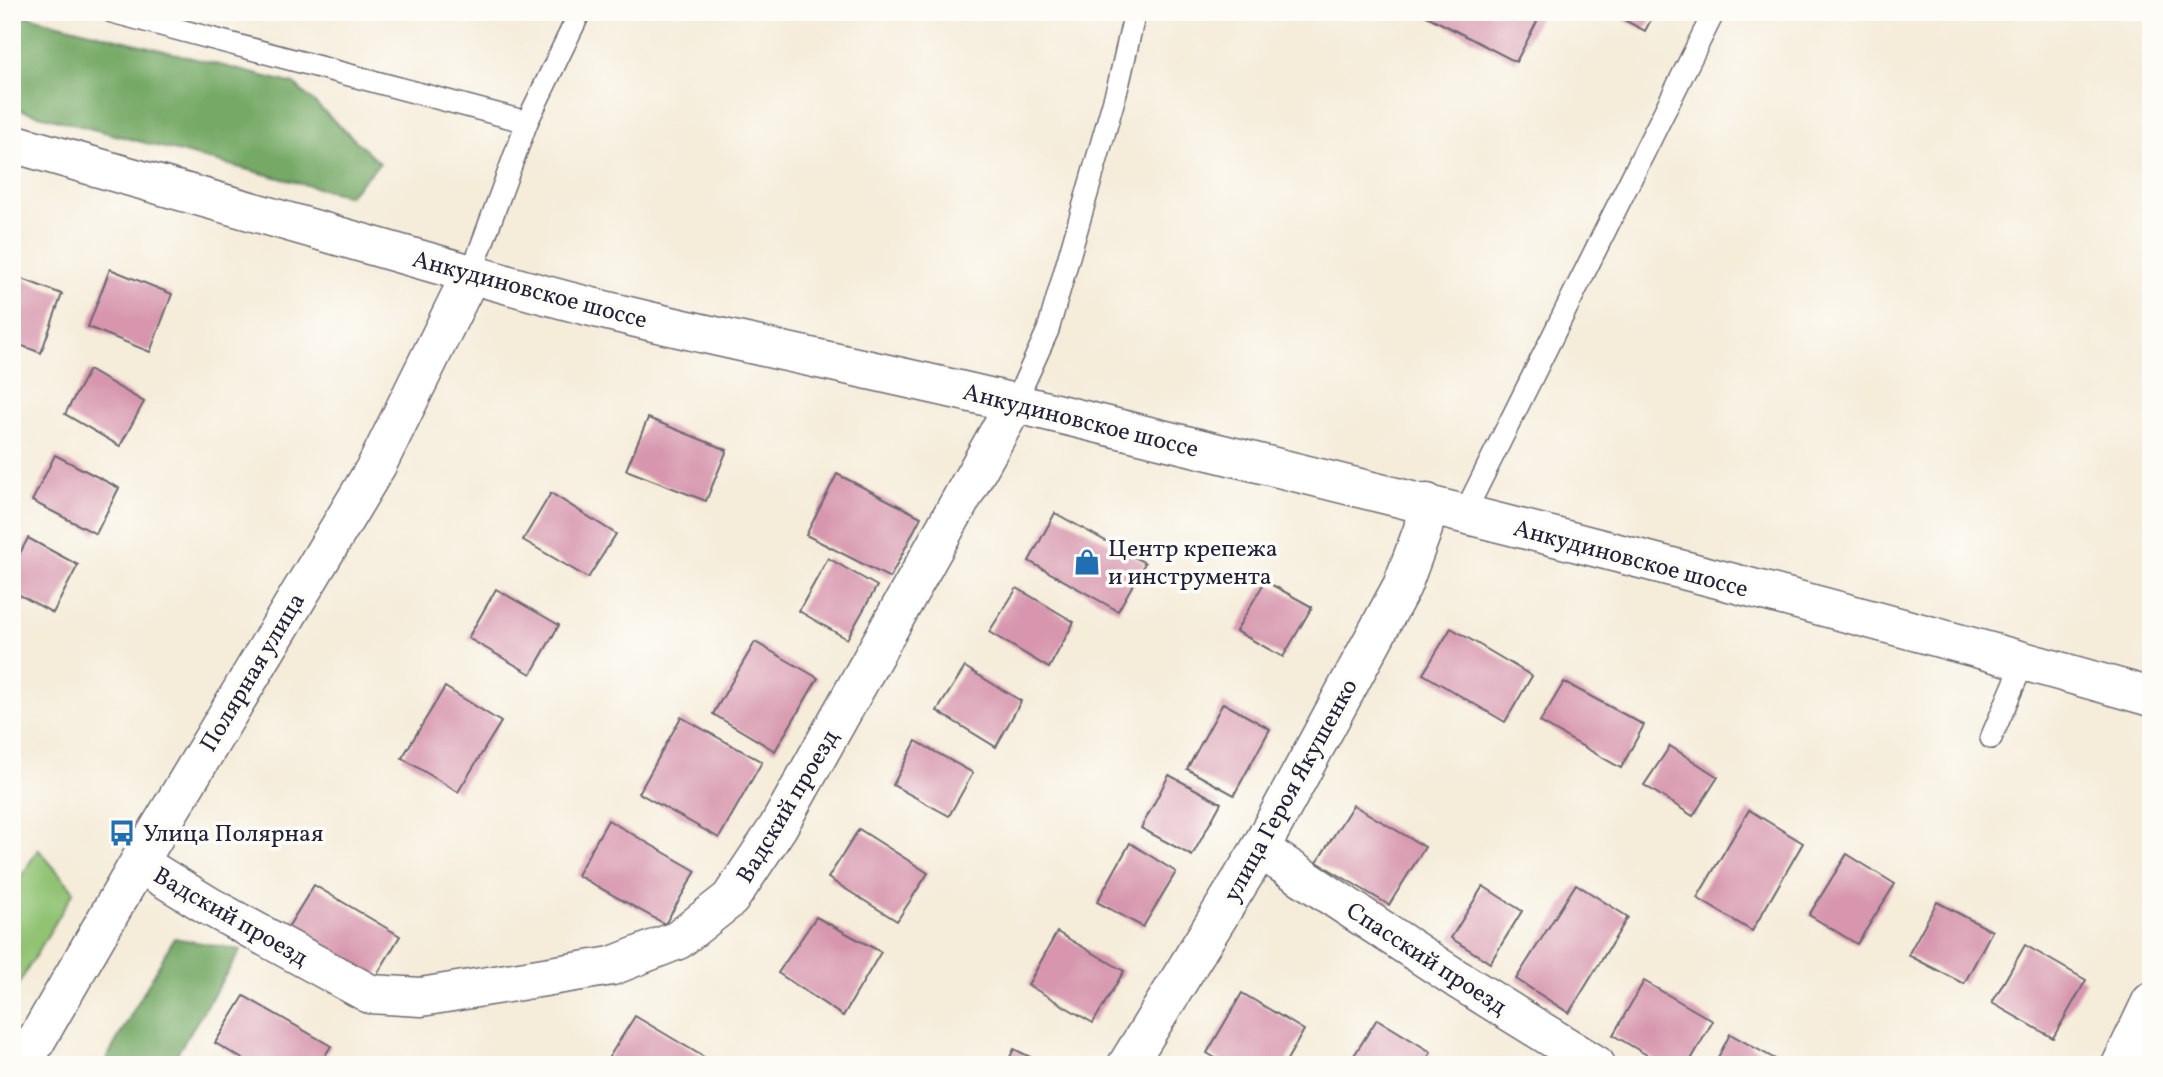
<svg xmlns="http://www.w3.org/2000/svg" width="2163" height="1077" font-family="Vollkorn,serif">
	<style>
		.green { fill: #91c373; stroke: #5a7257; stroke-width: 2 }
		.forest { fill: #74a965; stroke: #4b6650; stroke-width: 2 }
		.building { fill: #d796ad }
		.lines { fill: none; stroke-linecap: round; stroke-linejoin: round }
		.service-casing { stroke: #6c6972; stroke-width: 24 }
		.minor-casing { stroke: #6c6972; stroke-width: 41 }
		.tertiary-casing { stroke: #6c6972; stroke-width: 41 }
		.secondary-casing { stroke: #6c6972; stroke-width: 41 }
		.service { stroke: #fff; stroke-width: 21 }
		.minor { stroke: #fff; stroke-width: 38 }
		.tertiary { stroke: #fff; stroke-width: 38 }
		.secondary { stroke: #fff; stroke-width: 38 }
		.labels { text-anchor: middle; stroke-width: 7; stroke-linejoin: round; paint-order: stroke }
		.street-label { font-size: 24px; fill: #22223b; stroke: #fdfcf7 }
		.poi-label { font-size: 24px; fill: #22223b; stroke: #fdfcf7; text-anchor: start }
	</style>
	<rect width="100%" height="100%" fill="#fdfcf7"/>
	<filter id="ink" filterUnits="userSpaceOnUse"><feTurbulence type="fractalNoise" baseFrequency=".0143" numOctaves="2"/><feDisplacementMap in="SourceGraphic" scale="14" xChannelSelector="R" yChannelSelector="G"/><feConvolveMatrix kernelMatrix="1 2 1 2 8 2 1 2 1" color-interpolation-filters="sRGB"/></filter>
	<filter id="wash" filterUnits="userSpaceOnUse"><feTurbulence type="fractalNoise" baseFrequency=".00686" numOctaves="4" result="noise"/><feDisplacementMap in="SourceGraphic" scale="28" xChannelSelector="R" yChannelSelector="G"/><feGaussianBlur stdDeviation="1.57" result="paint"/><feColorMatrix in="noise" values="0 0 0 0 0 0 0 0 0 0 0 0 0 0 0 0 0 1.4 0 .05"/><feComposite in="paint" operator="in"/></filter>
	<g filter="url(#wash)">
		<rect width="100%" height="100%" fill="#f5ecd9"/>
		<polygon class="green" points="38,849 74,891 12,995 12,892"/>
		<g class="forest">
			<polygon points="12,12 294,84 380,163 348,196 12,108"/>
			<polygon points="174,938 241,950 170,1065 103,1065"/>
		</g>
		<g id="blocks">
			<g class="building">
				<polygon points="1419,12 1542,12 1516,62"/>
				<polygon points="1609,12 1655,12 1645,31"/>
				<polygon points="110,269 172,294 150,352 88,327"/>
				<polygon points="12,275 62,294 41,353 12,342"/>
				<polygon points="89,370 144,402 120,446 65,414"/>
				<polygon points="648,418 727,450 706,501 626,470"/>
				<polygon points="55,455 119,488 96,534 32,501"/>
				<polygon points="837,474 921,517 890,578 806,535"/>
				<polygon points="551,493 616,534 588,578 523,540"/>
				<polygon points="1055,513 1145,563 1118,611 1029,561"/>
				<polygon points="28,538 78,565 53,613 12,591 12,568"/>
				<polygon points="828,558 877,586 847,639 799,611"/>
				<polygon points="1265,581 1312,607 1283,657 1236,631"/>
				<polygon points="1017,588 1074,622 1049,668 989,632"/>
				<polygon points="496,589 559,625 531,674 468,638"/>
				<polygon points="1451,628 1532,676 1505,722 1423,674"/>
				<polygon points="755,642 818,678 775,751 713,714"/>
				<polygon points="965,667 1021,701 996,747 937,711"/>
				<polygon points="1564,682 1644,725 1621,768 1540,722"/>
				<polygon points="445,687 501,722 458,792 402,758"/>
				<polygon points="1223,703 1270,729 1234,795 1187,769"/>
				<polygon points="681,717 762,762 719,838 639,793"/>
				<polygon points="916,741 973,773 949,816 893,785"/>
				<polygon points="1670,746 1718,777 1693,816 1644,785"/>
				<polygon points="1169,775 1221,803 1192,856 1141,828"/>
				<polygon points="1353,805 1425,847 1389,905 1317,862"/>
				<polygon points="1749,810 1803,843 1752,931 1697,898"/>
				<polygon points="608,820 696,871 665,924 577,875"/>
				<polygon points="859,829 928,873 897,921 828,878"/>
				<polygon points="1130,843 1176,872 1143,927 1097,902"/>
				<polygon points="1847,854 1895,884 1857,944 1809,915"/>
				<polygon points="1576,884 1628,917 1569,1013 1516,979"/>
				<polygon points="314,885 400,936 372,983 285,932"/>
				<polygon points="1483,886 1522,911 1490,963 1451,938"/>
				<polygon points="1937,902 1992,931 1964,984 1908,955"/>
				<polygon points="816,917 881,952 843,1016 778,973"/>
				<polygon points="1057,932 1124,971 1093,1023 1028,985"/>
				<polygon points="2025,945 2086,980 2053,1038 1992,1003"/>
				<polygon points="1644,981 1713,1021 1688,1065 1664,1065 1613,1035"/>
				<polygon points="1242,993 1304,1030 1284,1065 1227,1065 1207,1053"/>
				<polygon points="244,996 331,1046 319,1065 253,1065 215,1043"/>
				<polygon points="635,1016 709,1060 706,1065 604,1065"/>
				<polygon points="1377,1019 1431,1052 1424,1065 1348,1065"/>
				<polygon points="1730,1034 1786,1065 1714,1065"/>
				<polygon points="1014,1049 1046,1065 1006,1065"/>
			</g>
		</g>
	</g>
	<g filter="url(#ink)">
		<use href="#blocks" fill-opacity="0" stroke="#6c6972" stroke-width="2"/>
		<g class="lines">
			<g class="service-casing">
				<g id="service">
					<polyline points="112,12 527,122"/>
					<polyline points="471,274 527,122 580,12"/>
					<polyline points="1015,403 1048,330 1119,82 1135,12"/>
					<polyline points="1464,514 1714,12"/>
					<polyline points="1991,738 2024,661"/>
				</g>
			</g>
			<g class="minor-casing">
				<g id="minor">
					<polyline points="1260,849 1457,979 1596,1065"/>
					<polyline points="139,863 209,906 370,994 421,997 612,966 678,940 730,899 778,827 1015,403"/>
					<polyline points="1127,1065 1260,849 1402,586 1423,529 1427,503"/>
					<polyline points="2121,1065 2151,1002"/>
				</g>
			</g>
			<g class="tertiary-casing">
				<polyline id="tertiary" points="12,143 471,274"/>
			</g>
			<g class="secondary-casing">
				<path id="secondary" d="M22,1065L148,847L377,465L471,274C652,328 838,360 1022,405C1399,497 1777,590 2151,697"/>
			</g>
			<use href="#service" class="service"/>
			<use href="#minor" class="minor"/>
			<use href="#tertiary" class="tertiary"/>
			<use href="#secondary" class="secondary"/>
		</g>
	</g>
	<defs>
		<g id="shop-bare" transform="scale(2.1)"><path d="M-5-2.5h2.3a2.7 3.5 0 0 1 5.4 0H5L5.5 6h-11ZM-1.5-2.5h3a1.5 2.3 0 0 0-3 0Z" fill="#1f6fb2" stroke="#fdfcf7" stroke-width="2.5" paint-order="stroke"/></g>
		<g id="bus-bare" transform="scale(2.1)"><path d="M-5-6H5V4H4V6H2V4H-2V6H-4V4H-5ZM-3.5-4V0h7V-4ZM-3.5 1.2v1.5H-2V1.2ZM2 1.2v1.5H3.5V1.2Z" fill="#1f6fb2" stroke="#fdfcf7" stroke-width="2.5" paint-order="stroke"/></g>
	</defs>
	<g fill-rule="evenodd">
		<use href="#shop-bare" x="1087" y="562"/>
		<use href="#bus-bare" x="122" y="833"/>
	</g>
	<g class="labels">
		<g class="street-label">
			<text transform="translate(530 289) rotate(15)" y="8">Анкудиновское шоссе</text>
			<text transform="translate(1081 420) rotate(14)" y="8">Анкудиновское шоссе</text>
			<text transform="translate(1631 558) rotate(15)" y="8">Анкудиновское шоссе</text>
			<text transform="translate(252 672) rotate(-59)" y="8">Полярная улица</text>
			<text transform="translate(1290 790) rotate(-61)" y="8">улица Героя Якушенко</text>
			<text transform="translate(787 806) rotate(-59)" y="8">Вадский проезд</text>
			<text transform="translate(231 916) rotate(30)" y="8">Вадский проезд</text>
			<text transform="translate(1427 958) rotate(33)" y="8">Спасский проезд</text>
		</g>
		<g class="poi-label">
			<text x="1108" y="556">Центр крепежа<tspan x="1108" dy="28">и инструмента</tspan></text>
			<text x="143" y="841">Улица Полярная</text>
		</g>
	</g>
	<rect width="2163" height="1077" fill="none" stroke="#fdfcf7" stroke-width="42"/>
</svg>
